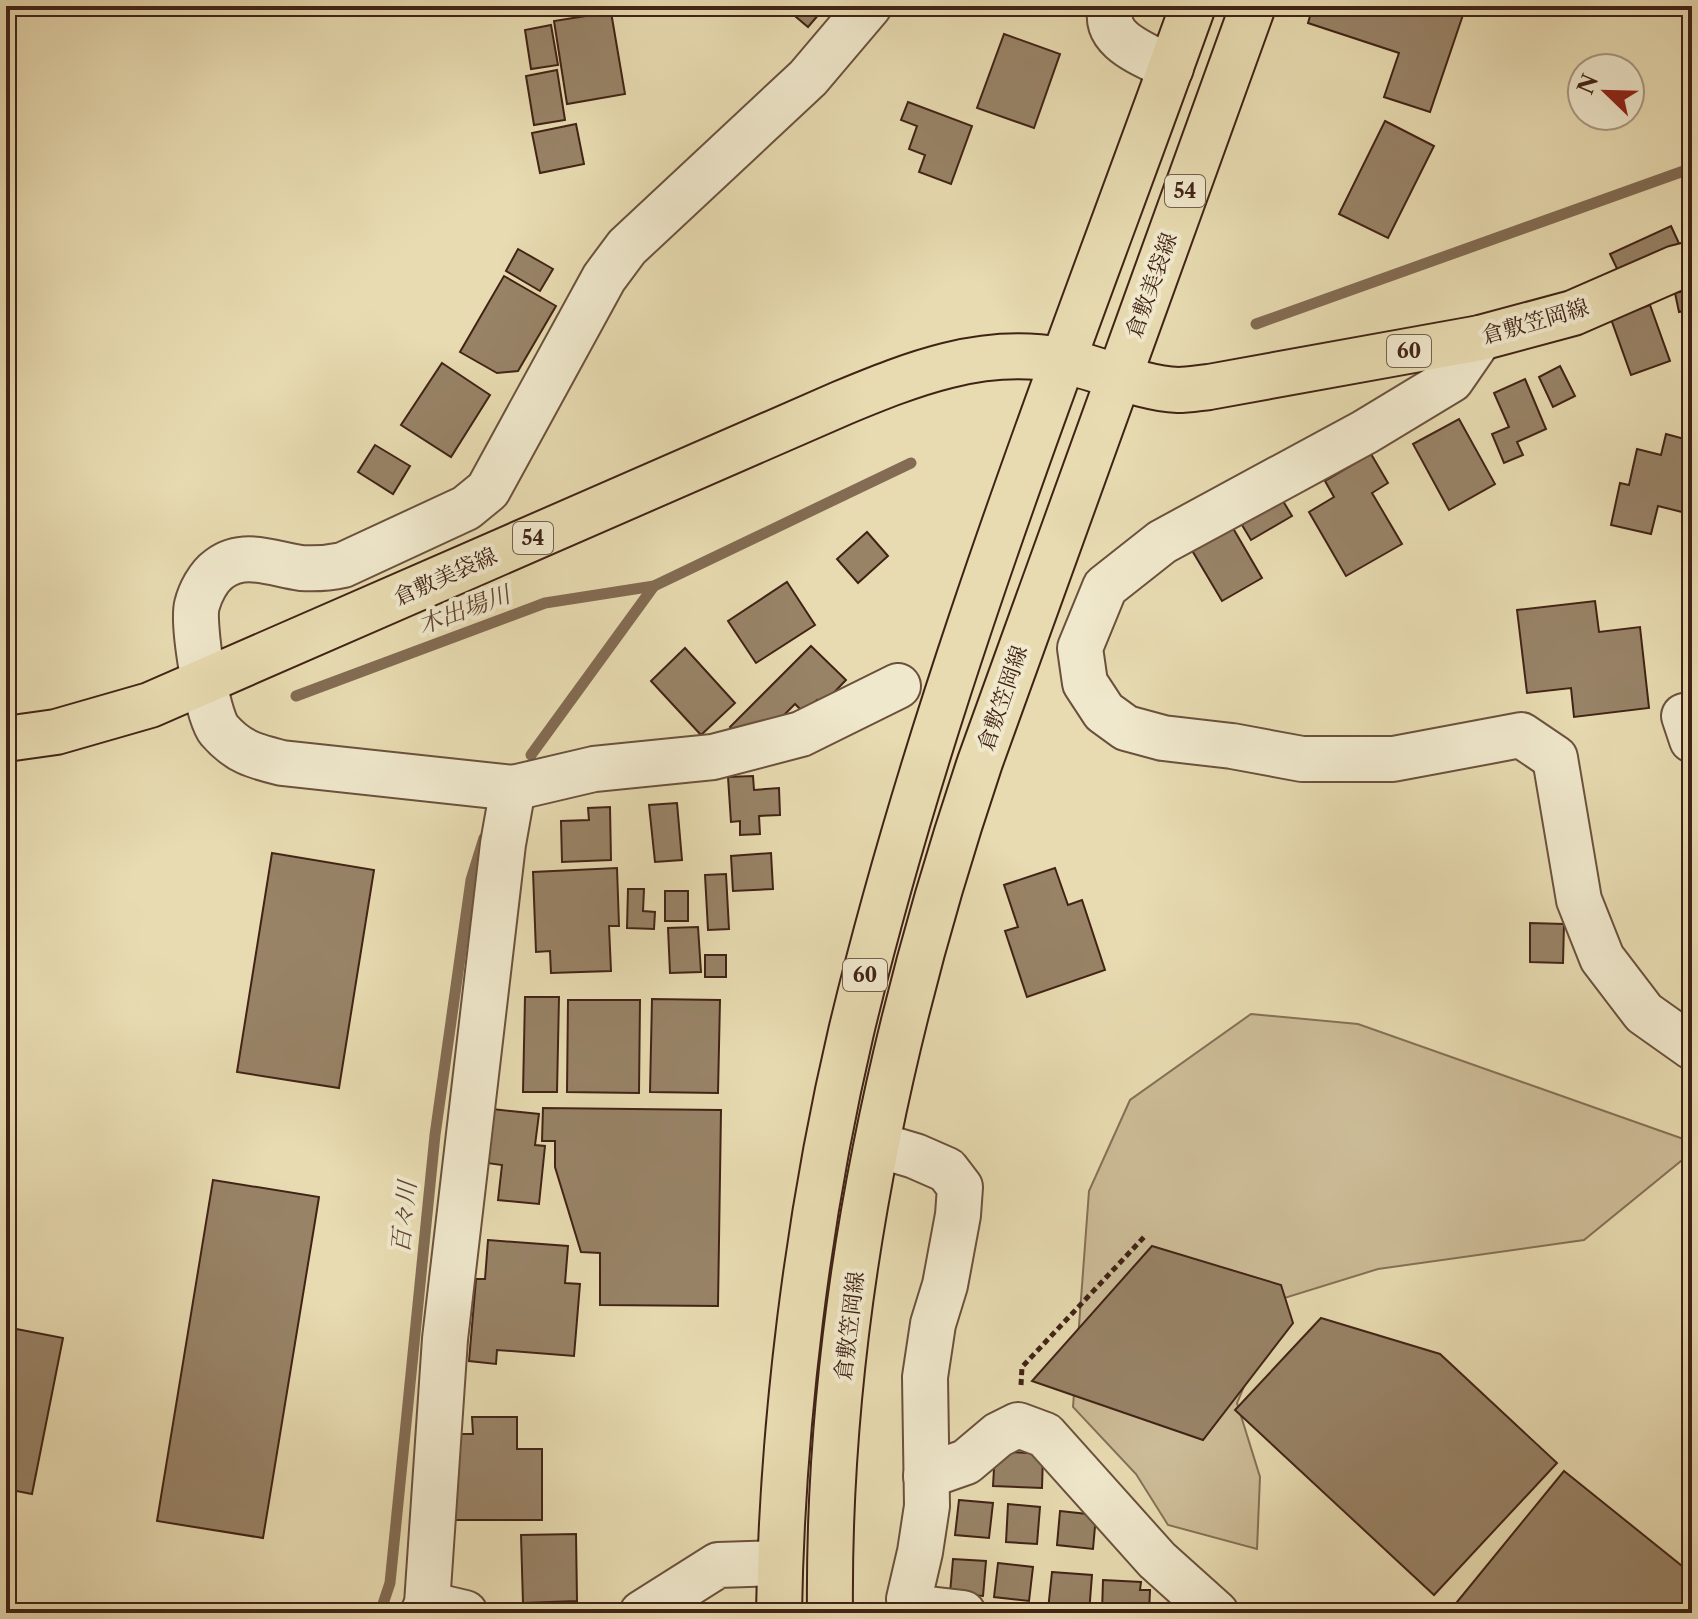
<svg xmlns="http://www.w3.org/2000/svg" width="1698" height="1619" font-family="'Libre Caslon Text','Noto Serif JP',serif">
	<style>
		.green { fill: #ccbc97; stroke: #867056; stroke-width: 2 }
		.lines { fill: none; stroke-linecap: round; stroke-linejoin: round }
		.stream { stroke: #836c53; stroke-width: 11 }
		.building { fill: #988367; stroke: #412316; stroke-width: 2 }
		.minor-casing { stroke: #6b513d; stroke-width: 48 }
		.major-casing { stroke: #412316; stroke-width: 48 }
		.path { stroke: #412316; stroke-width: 5; stroke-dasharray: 6 4; stroke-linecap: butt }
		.minor { stroke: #f0e8cc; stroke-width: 44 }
		.major { stroke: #e8dbb1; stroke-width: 44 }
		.labels { text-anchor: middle; stroke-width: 8; stroke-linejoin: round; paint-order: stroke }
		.shield { fill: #f0e8cc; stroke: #765e4d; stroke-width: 2 }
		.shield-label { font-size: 20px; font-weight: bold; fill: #412316 }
		.street-label { font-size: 22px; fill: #412316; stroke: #f0e8cc }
		.water-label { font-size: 24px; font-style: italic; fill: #624735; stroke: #f0e8cc }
	</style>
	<rect width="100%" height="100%" fill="#e8dbb1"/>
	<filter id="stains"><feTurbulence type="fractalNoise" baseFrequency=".0025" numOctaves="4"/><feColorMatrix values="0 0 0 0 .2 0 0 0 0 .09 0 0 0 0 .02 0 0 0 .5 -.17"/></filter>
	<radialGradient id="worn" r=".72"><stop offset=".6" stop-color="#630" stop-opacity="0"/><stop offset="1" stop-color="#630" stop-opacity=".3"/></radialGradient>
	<polygon class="green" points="1251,1014 1358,1024 1692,1142 1692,1152 1584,1240 1378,1269 1281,1299 1237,1403 1260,1477 1257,1549 1168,1525 1136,1474 1073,1407 1089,1191 1130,1100"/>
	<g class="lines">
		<g class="stream">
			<polyline points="1256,324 1692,168"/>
			<polyline points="296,696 545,603 654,586 911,463"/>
			<polyline points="531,755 654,586"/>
			<polyline points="380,1613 390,1583 435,1135 471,880 484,838"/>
		</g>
	</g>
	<g class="building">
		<polygon points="783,6 826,6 808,27"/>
		<polygon points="1313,6 1466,6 1430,112 1384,97 1399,53 1308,23"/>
		<polygon points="611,12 625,94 567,104 554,21"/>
		<polygon points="551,25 558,65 531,69 525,30"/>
		<polygon points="1004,34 1060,54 1034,128 977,108"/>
		<polygon points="557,70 565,120 534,125 526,76"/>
		<polygon points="908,102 972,126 951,184 919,172 925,155 909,149 917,126 901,120"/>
		<polygon points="1385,121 1434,146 1388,238 1339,214"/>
		<polygon points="576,124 584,164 540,173 532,133"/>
		<polygon points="1671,226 1682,250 1621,277 1610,254"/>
		<polygon points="518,249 553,269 540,291 506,271"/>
		<polygon points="504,276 556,306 518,371 497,373 460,352"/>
		<polygon points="1692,289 1692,309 1679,312 1675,293"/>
		<polygon points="1650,305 1670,361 1631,375 1611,319"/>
		<polygon points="442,363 490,395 451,457 401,425"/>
		<polygon points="1560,366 1575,396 1553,407 1539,377"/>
		<polygon points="1525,379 1546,429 1517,442 1523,455 1504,463 1492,434 1509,427 1494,393"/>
		<polygon points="1459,419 1495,484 1449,510 1413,444"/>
		<polygon points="1666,434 1692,441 1692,489 1686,513 1658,506 1651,534 1611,525 1620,483 1629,485 1637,449 1661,455"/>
		<polygon points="375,445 410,466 393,494 358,472"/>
		<polygon points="1371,454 1388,483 1372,493 1402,544 1346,576 1309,512 1334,497 1325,481"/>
		<polygon points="1280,496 1292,516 1251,540 1239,520"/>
		<polygon points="1230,523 1262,578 1222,601 1190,547"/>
		<polygon points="867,532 888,556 858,583 837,559"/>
		<polygon points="787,582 815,625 756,663 728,621"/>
		<polygon points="1595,601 1599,632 1640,627 1649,708 1574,717 1571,688 1527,693 1517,610"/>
		<polygon points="811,646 846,680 822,705 817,700 804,713 795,704 769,730 745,742 730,727"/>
		<polygon points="685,648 735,703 701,735 651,681"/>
		<polygon points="753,776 754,790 779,788 780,815 759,816 760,834 740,835 740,821 731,822 728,777"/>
		<polygon points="677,803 682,860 655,862 649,805"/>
		<polygon points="610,807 611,860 562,862 561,821 589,820 588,808"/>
		<polygon points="272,853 374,870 339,1088 237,1072"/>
		<polygon points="771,853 773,889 733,891 731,856"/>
		<polygon points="617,868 619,926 609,926 611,971 551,973 550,951 536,952 533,872"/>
		<polygon points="1055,868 1068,905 1082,900 1105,970 1027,997 1005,931 1018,927 1004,885"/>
		<polygon points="726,874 729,929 708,930 705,875"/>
		<polygon points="628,889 644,889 643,911 655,912 654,929 627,928"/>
		<rect x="665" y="891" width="23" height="30"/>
		<polygon points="1530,923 1564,924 1563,963 1530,962"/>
		<polygon points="698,927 701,972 670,973 668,928"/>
		<rect x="705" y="955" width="21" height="22"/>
		<polygon points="525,997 559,997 557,1092 523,1092"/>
		<polygon points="652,999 720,1000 718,1093 650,1092"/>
		<polygon points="568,1000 640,1000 639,1093 567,1092"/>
		<polygon points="543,1108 721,1110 718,1306 600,1305 600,1253 581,1252 555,1167 555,1141 542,1141"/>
		<polygon points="492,1109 539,1114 535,1145 545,1146 539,1204 498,1200 502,1165 487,1163"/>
		<polygon points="213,1180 319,1197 263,1538 157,1521"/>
		<polygon points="488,1240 568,1246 565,1283 580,1284 574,1356 497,1350 496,1364 469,1361 476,1279 485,1279"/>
		<polygon points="1152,1246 1281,1285 1293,1323 1203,1440 1032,1381"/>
		<polygon points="1321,1318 1440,1354 1557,1463 1434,1595 1235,1410"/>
		<polygon points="6,1327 63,1338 32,1494 6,1489"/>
		<polygon points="472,1417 517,1417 517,1449 542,1449 542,1520 454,1520 455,1434 473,1434"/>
		<polygon points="995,1451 1043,1454 1042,1488 993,1486"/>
		<polygon points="1564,1471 1692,1574 1692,1613 1448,1613"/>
		<polygon points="959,1500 993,1503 989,1538 955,1535"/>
		<polygon points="1008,1504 1040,1507 1037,1544 1006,1542"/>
		<polygon points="1060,1511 1096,1515 1093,1549 1057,1545"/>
		<polygon points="576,1534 577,1601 523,1603 521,1535"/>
		<polygon points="953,1559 986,1561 983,1596 950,1593"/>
		<polygon points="998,1563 1033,1567 1029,1601 994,1597"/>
		<polygon points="1052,1572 1092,1575 1089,1613 1048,1610"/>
		<polygon points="1103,1580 1141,1582 1140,1590 1150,1590 1149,1613 1102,1613"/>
	</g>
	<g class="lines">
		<g class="minor-casing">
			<g id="minor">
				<path d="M869,6L808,78L627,247L604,278L488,490L466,508L343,565C329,568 316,569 301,568C273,564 244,550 219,569C208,577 200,593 197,605C192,623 207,716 219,730C238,752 254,756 282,763L513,788L594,769L713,757L801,734L898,686"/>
				<path d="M1112,6C1099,40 1147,55 1171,68"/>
				<polyline points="1480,338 1451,380 1365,432 1162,542 1105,587 1080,648 1085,683 1104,712 1126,728 1163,738 1232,746 1302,759 1393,759 1521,735 1555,758 1579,900 1602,958 1644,1013 1692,1047"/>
				<polyline points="1684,716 1692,740"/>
				<polyline points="878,1145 915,1156 947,1170 960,1187 958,1215 945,1285 933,1324 925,1377 927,1506 920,1552 909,1599 911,1607 963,1613"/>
				<polyline points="926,1476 966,1462 998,1435 1018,1425 1045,1435 1157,1560 1216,1613"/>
				<polyline points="427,1604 465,1613"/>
				<polyline points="423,1613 427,1604 445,1339 503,844 513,788"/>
				<polyline points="642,1613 718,1565 780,1563"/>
			</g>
		</g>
		<g class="major-casing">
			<g id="major">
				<path d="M6,739L56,732L150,705L842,403C912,374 982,346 1060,360C1100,368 1138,388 1178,390C1188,390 1199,388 1209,387L1480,338L1573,313L1676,268L1692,264"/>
				<path d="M779,1613C782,1424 808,1215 851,1032C935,681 1071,345 1193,6"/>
				<path d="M830,1613C827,1324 888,1035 980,762L1253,6"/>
			</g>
		</g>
		<polyline class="path" points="1021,1385 1022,1367 1145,1236"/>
		<use href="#minor" class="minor"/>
		<use href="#major" class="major"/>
	</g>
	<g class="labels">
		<g class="shield">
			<rect x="1165" y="175" width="40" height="32" rx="6"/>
			<rect x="1387" y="335" width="44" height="32" rx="6"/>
			<rect x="513" y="522" width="40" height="32" rx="6"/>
			<rect x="843" y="959" width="44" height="32" rx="6"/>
		</g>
		<g class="shield-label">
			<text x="1185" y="198">54</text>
			<text x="1409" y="358">60</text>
			<text x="533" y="545">54</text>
			<text x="865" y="982">60</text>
		</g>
		<g class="street-label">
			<text transform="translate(1151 285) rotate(-70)" y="8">倉敷美袋線</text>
			<text transform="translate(1535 321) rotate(-16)" y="8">倉敷笠岡線</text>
			<text transform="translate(445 576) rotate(-24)" y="8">倉敷美袋線</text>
			<text transform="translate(1002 698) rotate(-71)" y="8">倉敷笠岡線</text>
			<text transform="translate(849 1326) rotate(-83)" y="8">倉敷笠岡線</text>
		</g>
		<g class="water-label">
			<text transform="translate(464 610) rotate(-20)" y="8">木出場川</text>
			<text transform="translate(404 1217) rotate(-84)" y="8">百々川</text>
		</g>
	</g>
	<rect width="1698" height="1619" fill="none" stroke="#e8dbb1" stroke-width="32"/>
	<rect x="8" y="8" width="1682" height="1603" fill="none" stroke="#412316" stroke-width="4"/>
	<rect x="16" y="16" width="1666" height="1587" fill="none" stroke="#412316" stroke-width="2"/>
	<g transform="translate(1606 92) rotate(293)"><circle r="38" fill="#f0e8cc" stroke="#aa9983" stroke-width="2"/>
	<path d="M0-6L14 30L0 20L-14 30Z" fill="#8f2418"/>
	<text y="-12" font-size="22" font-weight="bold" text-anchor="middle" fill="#412316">N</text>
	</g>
	<rect width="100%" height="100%" filter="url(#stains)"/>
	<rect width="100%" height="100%" fill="url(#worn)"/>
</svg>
